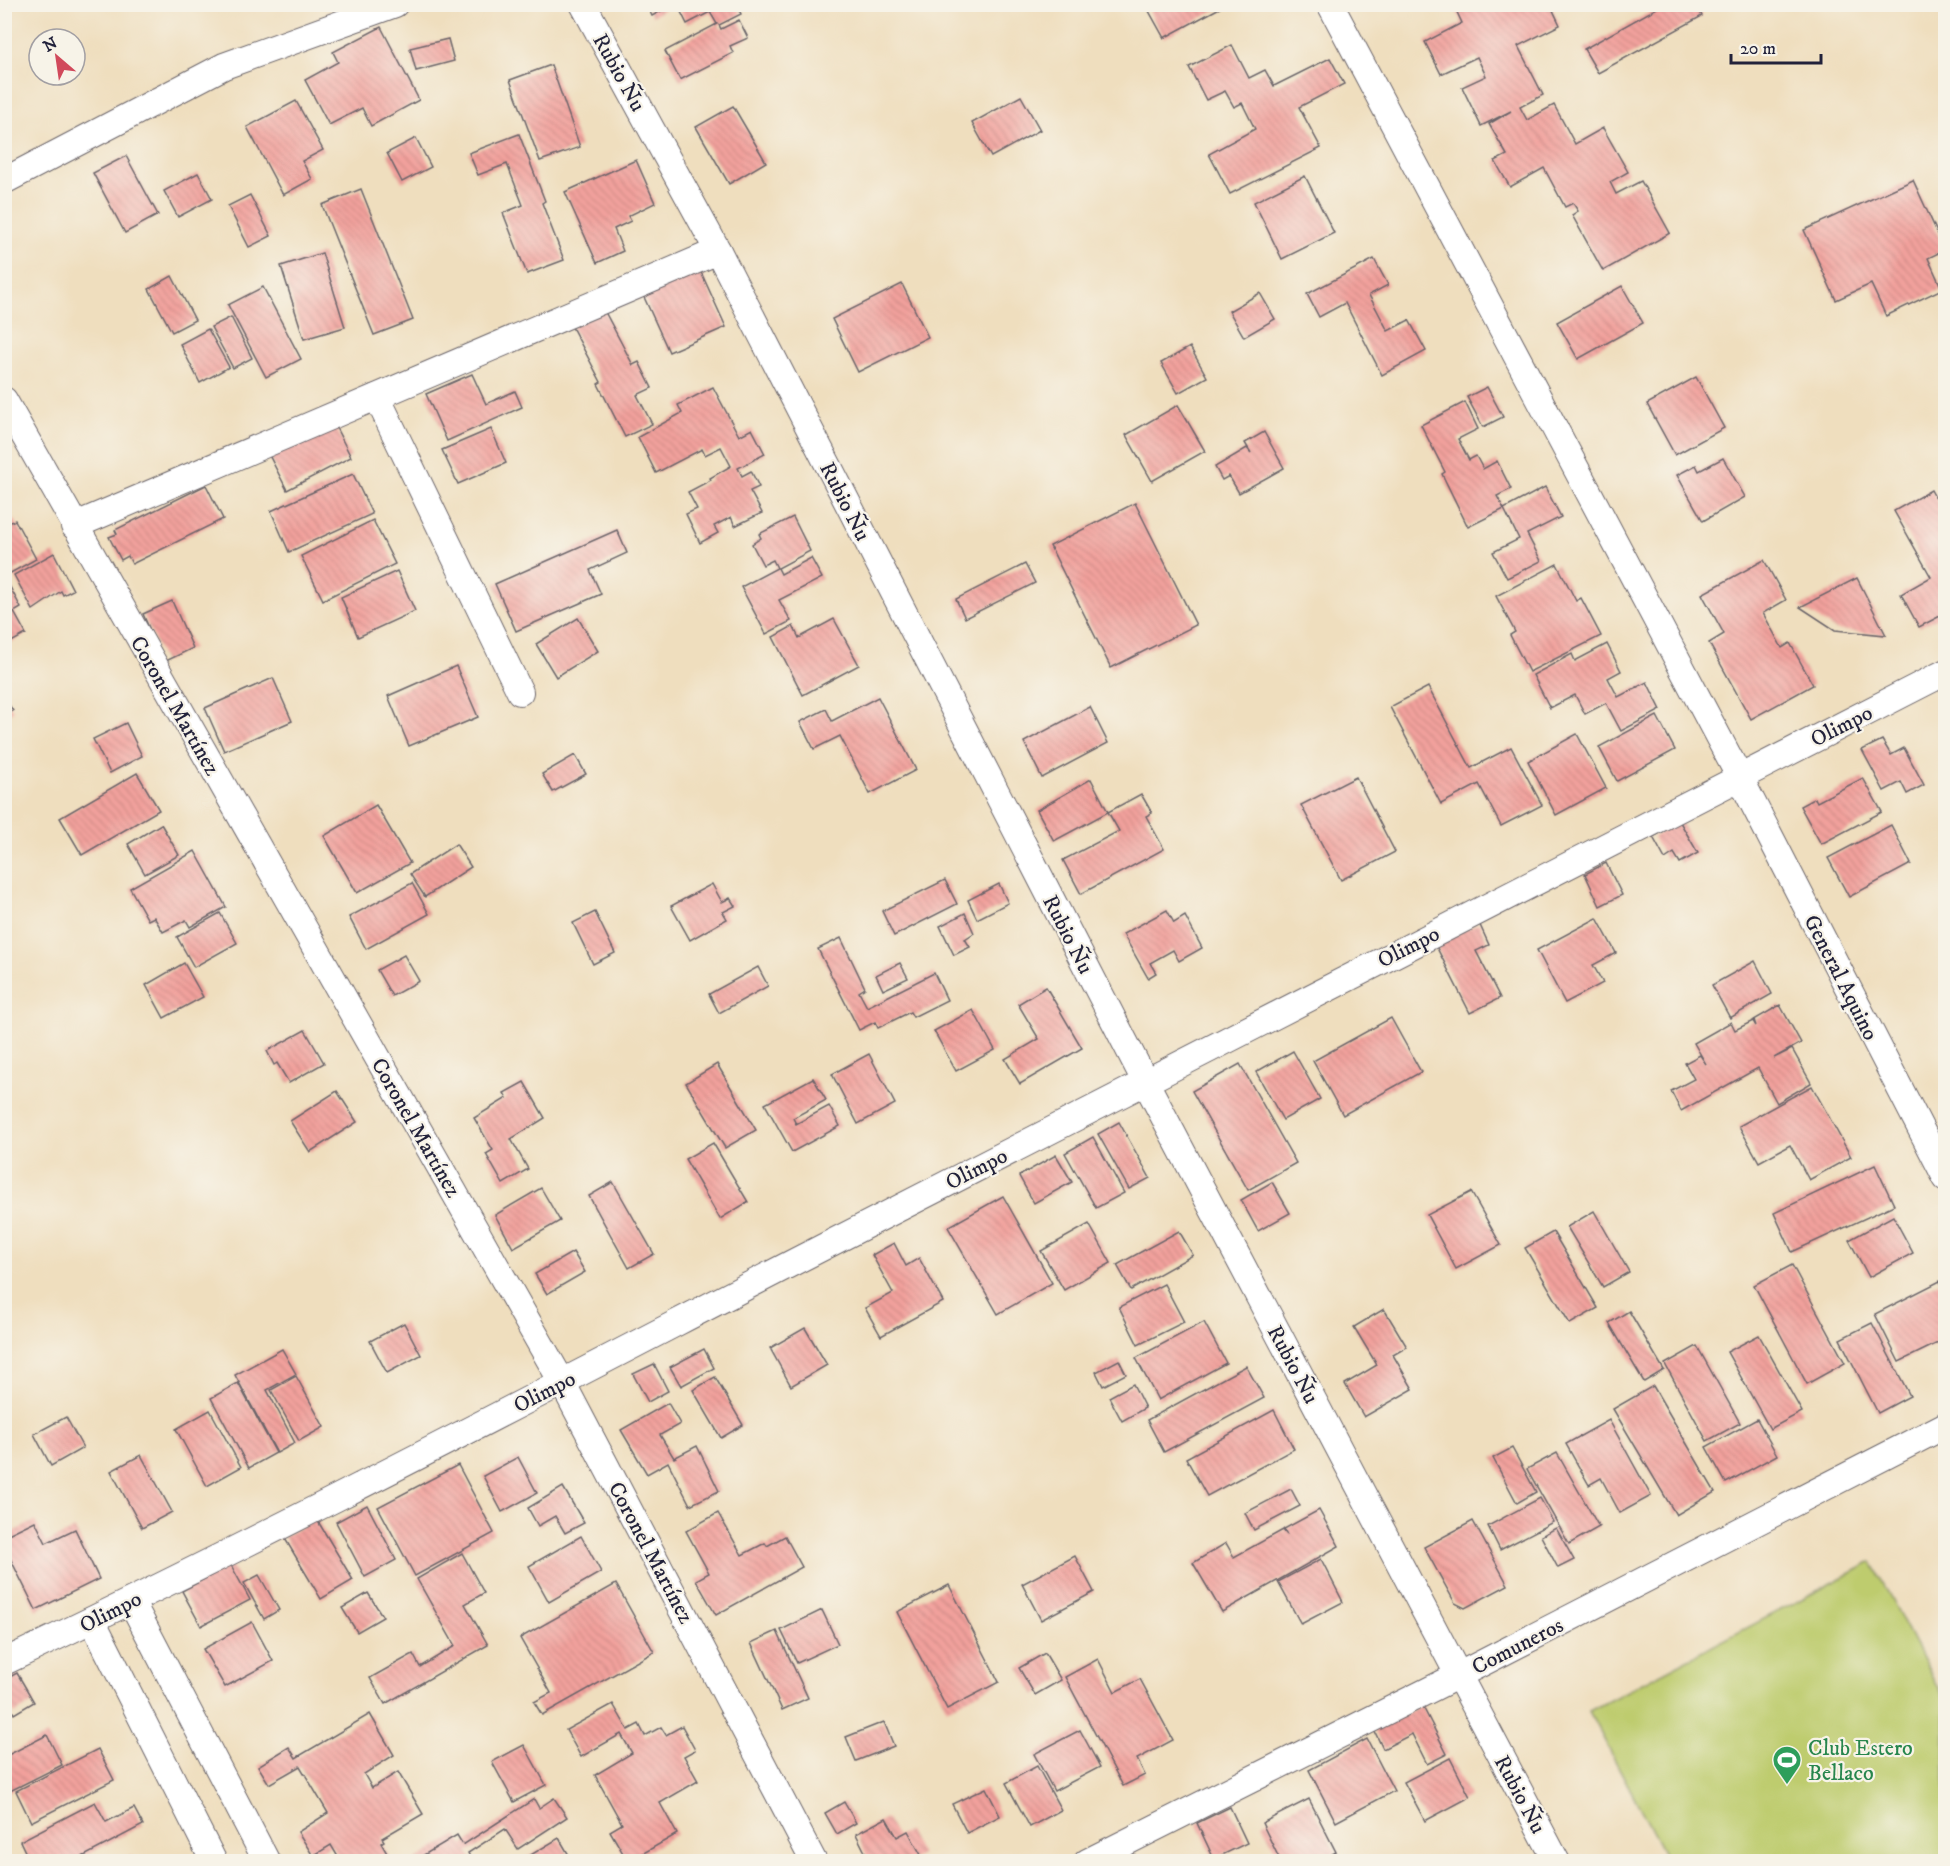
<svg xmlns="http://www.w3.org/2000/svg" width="1950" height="1866" font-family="'IM FELL DW Pica',serif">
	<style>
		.garden { fill: #becc6e; stroke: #707754; stroke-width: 1.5 }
		.building { fill: url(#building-back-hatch) }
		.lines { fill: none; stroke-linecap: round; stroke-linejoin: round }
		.minor-casing { stroke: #6a6469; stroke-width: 28 }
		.minor { stroke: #fff; stroke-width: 26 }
		.labels { text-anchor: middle; stroke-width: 4.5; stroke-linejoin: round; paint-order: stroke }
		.street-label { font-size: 22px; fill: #22223b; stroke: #f7f3e8 }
		.leisure-label { font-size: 22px; fill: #27864d; stroke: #f7f3e8; text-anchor: start }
	</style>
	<defs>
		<pattern id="building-back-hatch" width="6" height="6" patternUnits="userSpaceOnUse" patternTransform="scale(1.5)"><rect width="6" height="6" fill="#f2a19c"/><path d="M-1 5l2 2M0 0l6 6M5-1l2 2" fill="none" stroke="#cf8a87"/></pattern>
	</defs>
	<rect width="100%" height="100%" fill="#f7f3e8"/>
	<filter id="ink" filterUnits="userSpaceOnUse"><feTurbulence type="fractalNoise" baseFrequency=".0167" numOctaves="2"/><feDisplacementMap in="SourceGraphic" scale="12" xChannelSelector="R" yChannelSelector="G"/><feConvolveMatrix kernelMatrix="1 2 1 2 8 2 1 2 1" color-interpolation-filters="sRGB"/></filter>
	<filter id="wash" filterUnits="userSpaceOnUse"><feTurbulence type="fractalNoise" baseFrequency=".008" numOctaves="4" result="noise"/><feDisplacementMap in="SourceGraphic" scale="24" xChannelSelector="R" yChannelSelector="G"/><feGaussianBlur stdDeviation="1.35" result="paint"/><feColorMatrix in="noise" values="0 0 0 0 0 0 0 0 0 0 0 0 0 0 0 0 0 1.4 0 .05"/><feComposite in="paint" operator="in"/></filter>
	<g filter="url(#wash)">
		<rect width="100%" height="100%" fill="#efdebe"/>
		<polygon class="garden" points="1872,1562 1945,1701 1945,1861 1668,1861 1589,1711"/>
		<g id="blocks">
			<g class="building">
				<polygon points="646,4 674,4 652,16"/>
				<polygon points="677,4 736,4 741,14 719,25 721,29 739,20 748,38 730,46 733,53 680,80 665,51 717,24 710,12 687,24"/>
				<polygon points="1161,4 1227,4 1164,38 1149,11"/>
				<polygon points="1461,4 1550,4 1560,25 1518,46 1543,95 1520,107 1527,120 1554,105 1575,144 1603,128 1628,172 1610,182 1616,194 1641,181 1670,233 1603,271 1572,215 1578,211 1573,203 1565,207 1544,168 1510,187 1495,161 1507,155 1489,124 1511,111 1481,126 1462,87 1486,76 1477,57 1441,74 1425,42 1462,23 1455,8"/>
				<polygon points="1658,4 1696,4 1702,16 1598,73 1584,49 1659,7"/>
				<polygon points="381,27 419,100 371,126 362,108 329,125 305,80 338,62 333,52"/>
				<polygon points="448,39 454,61 416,71 410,48"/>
				<polygon points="1232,45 1249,78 1265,70 1274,86 1330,58 1344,84 1299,107 1321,148 1230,194 1209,154 1255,129 1242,103 1234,107 1225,91 1206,100 1189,67"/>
				<polygon points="551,65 580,147 540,161 510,80"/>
				<polygon points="1021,96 1040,130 991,157 972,123"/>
				<polygon points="296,101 323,150 302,161 312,179 283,195 247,127"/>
				<polygon points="733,106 766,162 729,184 696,127"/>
				<polygon points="519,134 545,201 542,203 564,260 527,274 503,213 523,205 507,164 478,175 469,153"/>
				<polygon points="416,138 431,167 402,182 387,153"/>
				<polygon points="126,156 158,215 125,233 93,173"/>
				<polygon points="636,160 655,203 628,216 631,221 614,229 623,251 597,263 565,192"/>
				<polygon points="198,173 212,199 178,217 164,191"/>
				<polygon points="1305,176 1334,233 1282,259 1254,202"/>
				<polygon points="1913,180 1945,250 1928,258 1942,289 1886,316 1871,284 1836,300 1804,230"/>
				<polygon points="361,189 413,320 374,335 322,205"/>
				<polygon points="250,195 271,236 249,247 228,206"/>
				<polygon points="322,253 345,327 304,339 281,266"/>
				<polygon points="1374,259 1388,285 1369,295 1388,331 1409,320 1426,351 1382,375 1345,303 1319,317 1307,294"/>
				<polygon points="700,270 726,327 669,352 643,295"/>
				<polygon points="172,276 195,320 172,332 149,289"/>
				<polygon points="902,284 928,337 858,372 832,319"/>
				<polygon points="1622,286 1643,323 1578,359 1557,322"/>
				<polygon points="263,287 301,359 266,377 228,305"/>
				<polygon points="1260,293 1275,319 1244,337 1229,311"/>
				<polygon points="604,310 633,365 639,362 652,388 637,395 652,424 625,437 598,384 601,382 572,327"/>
				<polygon points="231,317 252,358 233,368 211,327"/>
				<polygon points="208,329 229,367 200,383 180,344"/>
				<polygon points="1190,347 1207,377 1178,393 1161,363"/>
				<polygon points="472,374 486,404 515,391 522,407 447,441 426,394"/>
				<polygon points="1696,377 1724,428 1675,455 1647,404"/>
				<polygon points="713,387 739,436 752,429 765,454 738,468 742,476 751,471 759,487 750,491 762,513 735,526 731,517 714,526 718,533 700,543 686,514 697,509 688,492 711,480 710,478 731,466 721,447 705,455 702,449 656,473 638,437 682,413 678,405"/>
				<polygon points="1487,387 1503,417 1483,427 1467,397"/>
				<polygon points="1465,402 1478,429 1458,439 1469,460 1476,456 1483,469 1497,461 1511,489 1497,496 1504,509 1545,487 1561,517 1527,534 1541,561 1507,578 1493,552 1519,539 1504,509 1468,527 1442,474 1445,472 1421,425"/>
				<polygon points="1178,405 1205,451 1152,481 1126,435"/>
				<polygon points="333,422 351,457 287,490 269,455"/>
				<polygon points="491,429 506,463 458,484 442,450"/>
				<polygon points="1264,432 1284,468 1239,493 1229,476 1222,480 1215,467 1247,448 1251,453 1245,443"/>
				<polygon points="1723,458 1745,497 1703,521 1677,475 1696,465 1699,471"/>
				<polygon points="353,474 372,514 289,552 271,511"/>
				<polygon points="206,485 223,519 132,564 128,556 121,560 109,537 117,534 115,530"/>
				<polygon points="1931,490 1941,508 1946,506 1946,613 1919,627 1901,594 1931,577 1894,511"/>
				<polygon points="1135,503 1196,625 1111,668 1050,546"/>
				<polygon points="793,517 810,551 778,568 781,574 811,558 822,578 779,600 791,621 766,634 741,587 777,568 773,560 763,565 752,544 761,538 759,534"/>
				<polygon points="15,520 36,559 7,575 4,570 4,525"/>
				<polygon points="373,520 395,564 323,600 301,556"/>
				<polygon points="617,530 627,553 590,570 601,594 516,631 495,584"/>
				<polygon points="54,553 73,590 63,595 61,591 33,610 14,575"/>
				<polygon points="1764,560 1786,600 1763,613 1782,648 1790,643 1813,685 1751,719 1709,643 1724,634 1702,594"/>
				<polygon points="1025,564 1035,583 965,618 956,599"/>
				<polygon points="1557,564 1576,601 1581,598 1601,636 1529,672 1510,635 1515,632 1496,596"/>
				<polygon points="397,571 415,611 358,637 341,597"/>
				<polygon points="1857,578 1886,635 1835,630 1800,607"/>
				<polygon points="10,587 21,608 14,612 26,634 4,646 4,590"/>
				<polygon points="172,601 193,648 164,662 143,614"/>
				<polygon points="578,618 598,651 556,677 536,644"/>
				<polygon points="834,619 859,665 803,695 773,637 793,626 799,638"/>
				<polygon points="1607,644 1621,671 1608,678 1618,697 1647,682 1661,710 1621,731 1606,703 1585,714 1575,695 1550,708 1533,675 1572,654 1575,661"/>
				<polygon points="456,666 478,717 409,746 388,696"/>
				<polygon points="273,678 292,721 224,751 205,708"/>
				<polygon points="1428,687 1471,768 1511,747 1542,805 1501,826 1479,784 1441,804 1390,707"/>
				<polygon points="4,697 13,711 4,715"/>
				<polygon points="878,697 916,770 870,794 840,736 814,749 800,722 826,709 832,721"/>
				<polygon points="1090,707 1108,743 1042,778 1024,742"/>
				<polygon points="1657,716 1675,750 1617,781 1599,747"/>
				<polygon points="126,723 142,756 110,773 93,739"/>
				<polygon points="1577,734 1606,788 1556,815 1528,761"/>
				<polygon points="1882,740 1891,755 1904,748 1924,785 1907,794 1901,782 1884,791 1862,750"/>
				<polygon points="575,755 586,774 553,792 542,774"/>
				<polygon points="137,773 159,810 82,855 60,818"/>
				<polygon points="1356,777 1395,852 1341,880 1301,805"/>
				<polygon points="1863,778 1882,812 1821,844 1800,806 1815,798 1817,802"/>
				<polygon points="1091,779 1108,812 1054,841 1037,810"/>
				<polygon points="1141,794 1152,813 1146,816 1164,849 1081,894 1063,860 1119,831 1108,812"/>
				<polygon points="376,805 410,863 357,893 324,836"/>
				<polygon points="1680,822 1698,853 1680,863 1674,853 1665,859 1653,837"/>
				<polygon points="161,824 179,855 145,874 128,844"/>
				<polygon points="1891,825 1911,864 1849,897 1828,858"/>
				<polygon points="456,844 471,867 425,897 410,874"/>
				<polygon points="195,851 226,907 190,927 186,920 163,932 154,917 148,920 130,888"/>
				<polygon points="1606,863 1622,895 1600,906 1585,874"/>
				<polygon points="945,880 957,904 894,936 882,911"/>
				<polygon points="412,883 429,914 366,949 349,917"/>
				<polygon points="712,884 722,902 730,898 735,906 723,912 727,919 690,940 671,906"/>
				<polygon points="999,884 1008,903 977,919 968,900"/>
				<polygon points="1167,910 1174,923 1185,916 1202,948 1179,961 1173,950 1150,963 1156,973 1148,978 1123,934"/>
				<polygon points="595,912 615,953 593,964 573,923"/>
				<polygon points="220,913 237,943 194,967 177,937"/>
				<polygon points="965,913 974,933 965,939 970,947 954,955 940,926"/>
				<polygon points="1597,918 1616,953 1593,965 1603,983 1565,1003 1537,950"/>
				<polygon points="1479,923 1489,945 1476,951 1500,998 1470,1013 1435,944"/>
				<polygon points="841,938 865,988 859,992 867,1007 934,973 947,1000 913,1017 910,1012 878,1028 875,1022 859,1030 818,949"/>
				<polygon points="404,955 419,981 392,996 377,970"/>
				<polygon points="1755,961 1772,994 1730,1018 1712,985"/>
				<polygon points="184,963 203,997 164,1018 146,985"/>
				<polygon points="900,963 908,978 883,990 876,975"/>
				<polygon points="758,967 768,986 719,1013 709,994"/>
				<polygon points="1046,987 1082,1048 1020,1084 1005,1059 1039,1039 1018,1004"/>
				<polygon points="1780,1005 1801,1043 1774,1058 1792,1049 1811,1083 1777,1103 1758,1068 1681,1111 1671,1091 1694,1079 1685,1063 1700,1055 1706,1064 1694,1043 1731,1022 1735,1030 1753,1021 1756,1026 1754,1020"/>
				<polygon points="973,1010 995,1050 956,1071 934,1031"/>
				<polygon points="1391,1018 1421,1072 1343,1115 1313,1061"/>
				<polygon points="305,1030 324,1063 289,1083 277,1063 274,1065 267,1051"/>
				<polygon points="1293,1051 1320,1099 1283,1120 1256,1072"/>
				<polygon points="869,1054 895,1104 858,1124 832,1074"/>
				<polygon points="717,1064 756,1130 725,1148 686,1083"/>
				<polygon points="1240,1064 1296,1163 1248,1190 1192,1091"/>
				<polygon points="813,1078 826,1100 793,1118 796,1124 829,1106 840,1126 792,1152 765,1104"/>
				<polygon points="524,1082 545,1118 511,1139 528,1169 503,1184 486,1154 493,1150 474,1118 507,1098 504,1093"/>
				<polygon points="1812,1086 1851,1157 1809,1180 1790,1145 1759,1162 1739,1126"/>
				<polygon points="337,1091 357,1122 310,1152 290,1121"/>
				<polygon points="1119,1122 1150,1178 1129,1189 1098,1134"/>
				<polygon points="1093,1137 1124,1193 1096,1208 1065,1153"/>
				<polygon points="713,1143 748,1202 720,1219 685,1159"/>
				<polygon points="1056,1155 1072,1182 1034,1203 1019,1176"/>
				<polygon points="1875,1165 1894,1205 1792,1252 1774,1213"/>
				<polygon points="613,1182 654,1254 629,1268 589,1196"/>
				<polygon points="1272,1182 1290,1213 1258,1231 1241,1200"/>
				<polygon points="541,1188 560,1221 513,1248 495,1215"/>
				<polygon points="1471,1192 1501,1245 1456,1269 1427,1215"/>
				<polygon points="1003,1196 1052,1283 998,1314 948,1227"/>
				<polygon points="1594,1211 1629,1272 1603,1287 1567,1227"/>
				<polygon points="1893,1216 1913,1253 1869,1277 1849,1240"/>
				<polygon points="1089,1224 1111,1263 1064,1290 1041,1251"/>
				<polygon points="1179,1231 1193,1255 1131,1290 1117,1265"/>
				<polygon points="1553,1232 1598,1308 1570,1324 1525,1248"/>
				<polygon points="894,1243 906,1266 919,1258 943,1302 881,1336 865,1308 893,1293 872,1255"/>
				<polygon points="573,1252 585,1272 547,1294 535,1274"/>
				<polygon points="1792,1265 1845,1363 1807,1384 1754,1285"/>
				<polygon points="1940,1281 1946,1293 1946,1339 1899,1362 1875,1314"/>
				<polygon points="1164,1284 1184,1322 1138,1345 1119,1307"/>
				<polygon points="1384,1309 1407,1347 1393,1355 1413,1389 1364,1417 1345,1384 1377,1365 1354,1327"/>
				<polygon points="1629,1311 1664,1370 1644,1382 1609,1323"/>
				<polygon points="1204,1322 1226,1363 1158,1400 1136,1358"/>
				<polygon points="404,1323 421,1355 387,1373 370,1341"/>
				<polygon points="1872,1323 1910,1396 1878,1413 1840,1339"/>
				<polygon points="805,1328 827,1365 791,1386 770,1348"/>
				<polygon points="1759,1335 1802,1412 1770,1429 1727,1352"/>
				<polygon points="1697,1346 1740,1423 1707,1441 1665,1364"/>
				<polygon points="282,1349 296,1374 267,1390 295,1443 277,1453 235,1375"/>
				<polygon points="704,1349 714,1368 681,1386 670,1367"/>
				<polygon points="1119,1360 1126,1374 1103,1386 1096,1372"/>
				<polygon points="654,1364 668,1391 648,1402 633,1374"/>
				<polygon points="1246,1366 1264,1398 1164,1452 1147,1420"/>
				<polygon points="296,1376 324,1427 299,1441 271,1390"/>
				<polygon points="715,1377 743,1425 721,1438 693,1390"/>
				<polygon points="238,1383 276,1453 249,1468 211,1398"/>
				<polygon points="1133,1384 1145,1408 1122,1421 1109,1397"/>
				<polygon points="1653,1386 1715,1492 1676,1515 1613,1409"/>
				<polygon points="668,1403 680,1424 660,1435 674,1458 697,1446 719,1491 690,1505 668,1462 647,1474 621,1430"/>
				<polygon points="210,1410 241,1467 207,1486 176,1429"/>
				<polygon points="1274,1410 1294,1449 1207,1496 1186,1458"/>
				<polygon points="66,1417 83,1448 51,1466 34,1434"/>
				<polygon points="1757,1419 1777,1455 1726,1483 1706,1447"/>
				<polygon points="1609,1420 1651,1496 1620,1513 1601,1478 1589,1485 1566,1444"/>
				<polygon points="1512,1448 1536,1492 1517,1503 1493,1458"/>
				<polygon points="1557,1453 1599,1527 1569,1544 1527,1469"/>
				<polygon points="141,1455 172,1512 142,1528 111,1471"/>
				<polygon points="518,1457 537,1493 502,1512 483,1476"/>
				<polygon points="458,1465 494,1533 415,1576 378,1507"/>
				<polygon points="563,1487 584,1523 565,1533 555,1516 538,1526 528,1508"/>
				<polygon points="1291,1489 1300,1506 1254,1530 1245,1513"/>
				<polygon points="1540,1498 1553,1522 1500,1550 1488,1526"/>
				<polygon points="367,1505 396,1560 365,1577 336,1522"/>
				<polygon points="1319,1510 1339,1546 1222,1612 1193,1563 1226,1543 1234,1557 1283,1530 1287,1535 1284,1529"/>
				<polygon points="718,1513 742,1555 765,1543 767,1546 785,1536 802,1567 716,1615 696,1580 709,1573 686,1531"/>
				<polygon points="316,1518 353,1580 321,1599 284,1537"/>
				<polygon points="35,1521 46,1543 75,1529 99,1579 36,1610 4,1546 4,1536"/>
				<polygon points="1473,1521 1508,1585 1465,1608 1455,1603 1424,1547"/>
				<polygon points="1556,1528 1574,1560 1558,1568 1541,1536"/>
				<polygon points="581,1536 601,1572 549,1602 529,1566"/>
				<polygon points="462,1553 484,1593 465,1604 488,1645 385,1704 370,1678 413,1654 420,1667 455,1646 417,1579"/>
				<polygon points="1075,1556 1094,1592 1041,1620 1022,1584"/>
				<polygon points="1321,1559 1343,1602 1301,1624 1278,1582"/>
				<polygon points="231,1565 250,1600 201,1626 182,1591"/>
				<polygon points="259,1575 279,1610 264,1619 244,1583"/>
				<polygon points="616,1584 654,1652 542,1715 534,1702 551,1693 520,1638"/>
				<polygon points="949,1585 999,1682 947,1709 897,1612"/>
				<polygon points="368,1593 383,1617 357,1632 342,1608"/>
				<polygon points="822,1610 838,1644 797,1663 781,1630"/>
				<polygon points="252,1622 273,1661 225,1687 203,1649"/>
				<polygon points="777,1631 808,1698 782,1710 751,1643"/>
				<polygon points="1045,1653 1061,1680 1035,1695 1019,1668"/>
				<polygon points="1098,1659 1115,1692 1140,1679 1173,1740 1137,1759 1145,1775 1123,1786 1065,1677"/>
				<polygon points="17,1673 34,1702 14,1714 4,1697 4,1680"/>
				<polygon points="613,1704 628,1730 639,1724 645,1736 661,1727 666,1735 682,1726 695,1750 684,1756 698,1781 660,1803 677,1834 628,1862 610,1831 622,1824 595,1775 632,1753 621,1734 581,1757 566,1730"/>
				<polygon points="1422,1705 1447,1754 1427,1764 1412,1734 1383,1749 1374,1730"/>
				<polygon points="370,1714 394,1755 364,1774 372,1788 398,1772 423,1814 382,1838 384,1841 381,1843 392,1862 341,1862 331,1845 313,1856 298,1832 328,1813 300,1766 269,1784 258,1766 289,1747 296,1758"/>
				<polygon points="884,1722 894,1746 856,1761 846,1737"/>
				<polygon points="1080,1730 1100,1767 1054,1791 1034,1754"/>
				<polygon points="47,1735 62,1765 4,1794 4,1757"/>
				<polygon points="1367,1739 1394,1791 1336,1822 1309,1770"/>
				<polygon points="524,1745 546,1785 514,1802 492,1762"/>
				<polygon points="98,1749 114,1780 31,1822 16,1791"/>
				<polygon points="1450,1758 1470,1797 1425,1821 1404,1782"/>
				<polygon points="1037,1766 1061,1810 1030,1827 1006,1783"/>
				<polygon points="986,1788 1000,1816 967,1833 952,1804"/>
				<polygon points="554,1798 567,1817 518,1849 505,1829 468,1853 471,1859 467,1862 412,1862 457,1835 463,1845 534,1799 539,1808"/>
				<polygon points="1309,1799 1336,1852 1318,1862 1281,1862 1262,1823"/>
				<polygon points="95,1802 106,1822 134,1808 143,1825 73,1862 30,1862 20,1841"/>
				<polygon points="844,1802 856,1823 837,1834 825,1813"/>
				<polygon points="1230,1807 1247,1843 1214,1859 1197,1823"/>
				<polygon points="886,1818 897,1837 908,1831 921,1855 909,1862 870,1862 856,1834"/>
				<polygon points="559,1838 573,1862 519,1862"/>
				<polygon points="131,1855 134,1862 119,1862"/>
			</g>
		</g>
	</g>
	<g filter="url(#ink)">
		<use href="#blocks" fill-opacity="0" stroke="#6a6469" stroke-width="1.5"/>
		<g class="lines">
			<g class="minor-casing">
				<g id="minor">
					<polyline points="583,4 718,251 1145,1081 1557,1862"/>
					<polyline points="1330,4 1739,776 1946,1178"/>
					<polyline points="4,181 224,66 395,4"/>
					<polyline points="377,397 520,692"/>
					<polyline points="4,400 562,1382 814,1862"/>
					<polyline points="74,526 718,251"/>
					<polyline points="131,1601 267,1862"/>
					<polyline points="92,1620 214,1862"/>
					<path d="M4,1662C271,1535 533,1397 796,1261C1178,1064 1561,866 1946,672"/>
					<polyline points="1087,1862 1459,1675 1946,1425"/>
				</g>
			</g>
			<use href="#minor" class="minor"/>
		</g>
	</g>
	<defs>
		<g id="stadium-pin" transform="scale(1.5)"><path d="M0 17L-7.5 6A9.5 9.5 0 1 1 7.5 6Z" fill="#2e9e5b" stroke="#f7f3e8"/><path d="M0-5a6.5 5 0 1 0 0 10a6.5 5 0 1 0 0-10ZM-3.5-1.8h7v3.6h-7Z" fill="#fff"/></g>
	</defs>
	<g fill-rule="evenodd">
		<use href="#stadium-pin" x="1787" y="1760"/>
	</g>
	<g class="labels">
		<g class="street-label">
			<text transform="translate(620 72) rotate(61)" y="8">Rubio Ñu</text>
			<text transform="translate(846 501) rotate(63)" y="8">Rubio Ñu</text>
			<text transform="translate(176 705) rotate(60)" y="8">Coronel Martínez</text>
			<text transform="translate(1841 725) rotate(-27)" y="8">Olimpo</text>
			<text transform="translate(1069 934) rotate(63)" y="8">Rubio Ñu</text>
			<text transform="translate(1408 946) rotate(-27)" y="8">Olimpo</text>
			<text transform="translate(1842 977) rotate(63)" y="8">General Aquino</text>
			<text transform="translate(417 1127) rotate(60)" y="8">Coronel Martínez</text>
			<text transform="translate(976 1168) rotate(-27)" y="8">Olimpo</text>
			<text transform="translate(1294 1364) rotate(62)" y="8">Rubio Ñu</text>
			<text transform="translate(544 1391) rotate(-27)" y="8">Olimpo</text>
			<text transform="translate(652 1552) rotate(62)" y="8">Coronel Martínez</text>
			<text transform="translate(110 1611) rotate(-27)" y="8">Olimpo</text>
			<text transform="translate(1517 1645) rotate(-27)" y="8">Comuneros</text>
			<text transform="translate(1521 1794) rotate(62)" y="8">Rubio Ñu</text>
		</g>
		<g class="leisure-label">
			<text x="1808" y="1755">Club Estero<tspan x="1808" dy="25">Bellaco</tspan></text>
		</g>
	</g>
	<rect width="1950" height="1866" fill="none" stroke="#f7f3e8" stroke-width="24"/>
	<g transform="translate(57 57) rotate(331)"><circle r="28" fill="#f7f3e8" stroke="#a29fa3" stroke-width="1.5"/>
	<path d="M0-4.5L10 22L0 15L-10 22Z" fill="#d1495b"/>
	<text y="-9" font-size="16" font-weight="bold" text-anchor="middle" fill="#22223b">N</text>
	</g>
	<path d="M1731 54v9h90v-9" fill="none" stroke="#22223b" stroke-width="3"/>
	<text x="1740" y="54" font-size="18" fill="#22223b" stroke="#f7f3e8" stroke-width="4.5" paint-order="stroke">20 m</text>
</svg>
